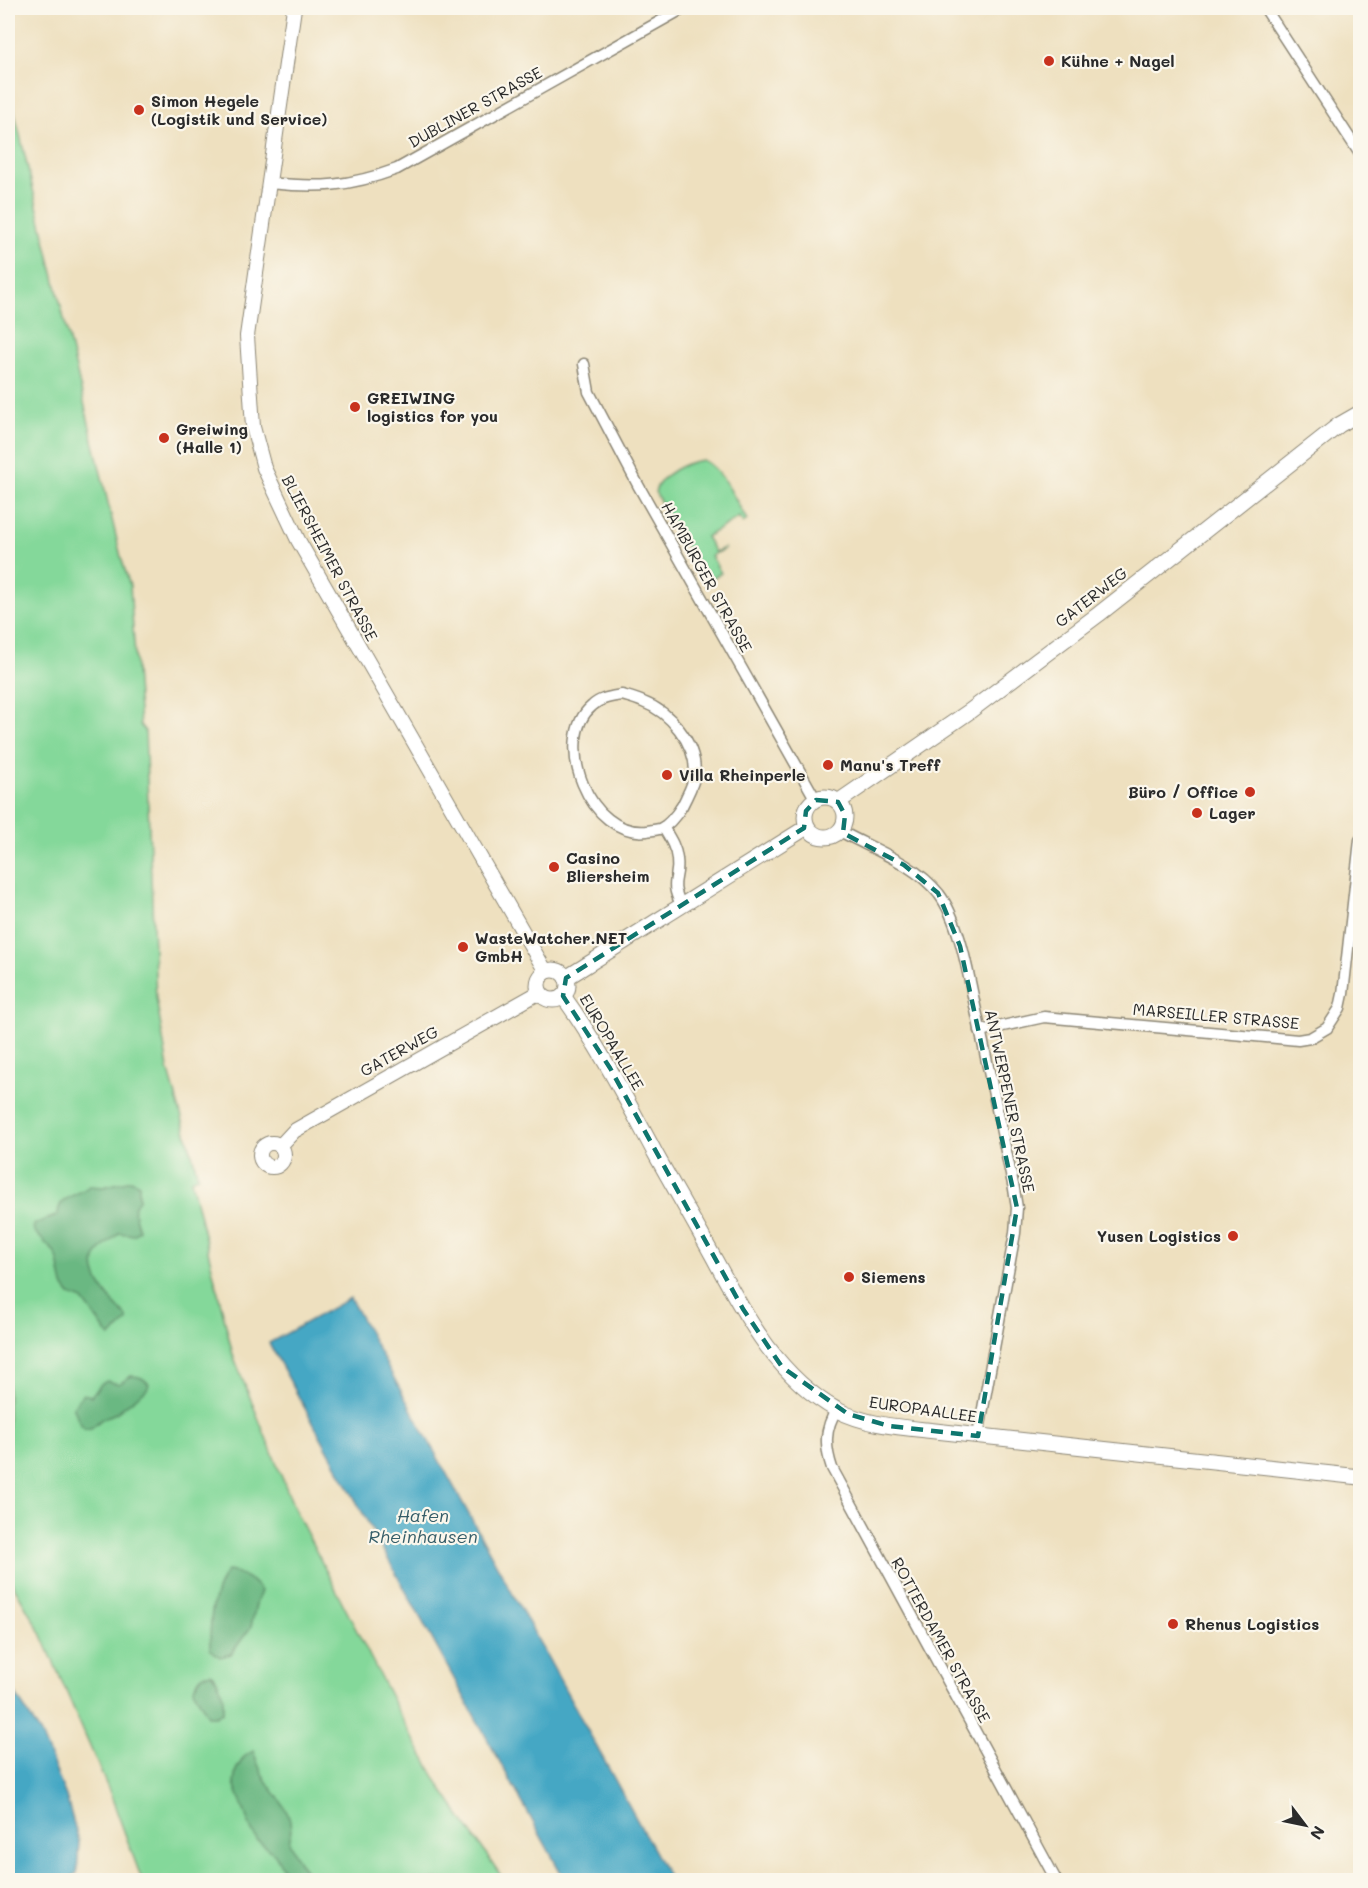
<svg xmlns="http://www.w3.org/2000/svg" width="1368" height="1888" font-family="Mali,sans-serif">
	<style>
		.green { fill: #84d89a; stroke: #588262; stroke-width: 1.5 }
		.forest { fill: #6bb882; stroke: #4b7256; stroke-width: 1.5 }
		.water { fill: #44a7c4; stroke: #386978; stroke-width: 1.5 }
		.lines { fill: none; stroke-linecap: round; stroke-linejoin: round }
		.minor-casing { stroke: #8c8675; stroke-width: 13 }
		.tertiary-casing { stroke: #8c8675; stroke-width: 16 }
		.secondary-casing { stroke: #8c8675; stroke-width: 17 }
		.minor { stroke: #fff; stroke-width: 10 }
		.tertiary { stroke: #fff; stroke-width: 14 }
		.secondary { stroke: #fff; stroke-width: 15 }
		.marked { fill: none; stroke: #0f766e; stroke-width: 4.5; stroke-dasharray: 12 8; stroke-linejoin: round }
		.poi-dot { fill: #c8321e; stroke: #fbf7ec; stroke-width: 2 }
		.labels { text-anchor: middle; stroke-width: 4.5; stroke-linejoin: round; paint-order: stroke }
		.poi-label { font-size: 16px; font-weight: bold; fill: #2b2b2b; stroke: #fbf7ec; text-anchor: start }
		.street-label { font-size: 16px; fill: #2b2b2b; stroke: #fbf7ec }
		.water-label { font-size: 18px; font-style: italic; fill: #355d68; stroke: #fbf7ec }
	</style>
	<rect width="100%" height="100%" fill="#fbf7ec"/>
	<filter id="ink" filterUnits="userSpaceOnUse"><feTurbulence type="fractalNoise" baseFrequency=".0167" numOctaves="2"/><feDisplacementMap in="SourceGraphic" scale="12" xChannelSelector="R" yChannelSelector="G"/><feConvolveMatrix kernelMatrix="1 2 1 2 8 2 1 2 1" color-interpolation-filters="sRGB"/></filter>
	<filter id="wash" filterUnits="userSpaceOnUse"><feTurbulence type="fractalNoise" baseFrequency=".008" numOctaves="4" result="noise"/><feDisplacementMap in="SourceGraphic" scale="24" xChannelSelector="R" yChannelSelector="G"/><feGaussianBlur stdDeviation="1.35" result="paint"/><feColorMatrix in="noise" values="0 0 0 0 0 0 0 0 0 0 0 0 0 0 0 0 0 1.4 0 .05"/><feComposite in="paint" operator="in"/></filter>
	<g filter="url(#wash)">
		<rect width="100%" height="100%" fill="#eee0bf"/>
		<g class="green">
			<polygon points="8,85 121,557 130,586 140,725 145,731 156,998 168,1068 198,1176 191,1180 233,1355 295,1510 401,1717 443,1791 504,1880 142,1880 110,1793 41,1633 8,1576"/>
			<path d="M703,460C724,471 735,500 747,520L743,523L739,517L706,537L715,552L725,548L711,556L721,573L706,582L655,492C660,474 686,462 703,460Z"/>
		</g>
		<g class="forest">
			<path d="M131,1180L139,1184V1200C129,1210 137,1219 139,1230L134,1235L119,1233C112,1240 101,1247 96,1256C87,1277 114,1304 127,1317V1321L110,1337L83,1300L70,1295L63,1286L58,1260L54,1252L34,1231L33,1226C40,1219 50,1220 58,1215C58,1195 77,1197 89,1186L103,1187Z"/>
			<path d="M131,1376C140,1376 143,1378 149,1384L147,1389L116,1413L102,1419L91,1428L86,1429L82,1426L73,1407L83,1394L91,1396L101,1384L107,1381L119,1384Z"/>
			<path d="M227,1571C241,1573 253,1579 261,1591L256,1604L251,1627L231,1654L220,1657L210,1649C210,1622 211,1594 227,1571Z"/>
			<path d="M211,1673C222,1685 224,1696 223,1712L215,1716H208L193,1689L202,1675Z"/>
			<path d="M253,1751C256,1757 257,1763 260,1769C271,1796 298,1809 289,1842L299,1862L314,1880H289L275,1854L257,1840L251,1829L234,1783L236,1770L244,1757Z"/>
		</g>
		<g class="water">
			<polygon points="350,1298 670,1880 565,1880 269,1343"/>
			<polygon points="8,1682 41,1734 66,1796 79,1841 77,1873 66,1880 8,1880"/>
		</g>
	</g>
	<g filter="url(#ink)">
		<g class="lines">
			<g class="minor-casing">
				<g id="minor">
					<polyline points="1265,8 1360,154"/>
					<path d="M268,183C319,188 348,187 397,169L684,8"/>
					<polyline points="584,364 589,392 638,485 816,800"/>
					<path d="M622,695C629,697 637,699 643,702C670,712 695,742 695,772C695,780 690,790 686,798C682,808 673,820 664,827C660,830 652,830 647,831C589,838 552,740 592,706C600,698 611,697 622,695Z"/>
					<path d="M663,827C669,837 676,847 677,859C680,880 668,881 682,906"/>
					<path d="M840,831C874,850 914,863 939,894C961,923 969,980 977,1015C989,1073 1002,1131 1014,1189L1017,1208L1015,1233L978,1436"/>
					<polyline points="980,1031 1044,1017 1298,1040 1310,1038 1327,1028 1340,1008 1343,994 1360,840"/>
					<path d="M837,1409C824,1429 825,1447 832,1468L1056,1880"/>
				</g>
			</g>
			<g class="tertiary-casing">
				<g id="tertiary">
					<polyline points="294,8 247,336 253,427 264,468 298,540 546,972"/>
					<circle cx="272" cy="1155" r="12"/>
					<polyline points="280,1146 294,1131 540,992"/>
				</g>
			</g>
			<g class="secondary-casing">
				<g id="secondary">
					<circle cx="825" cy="817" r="20"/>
					<polyline points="838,802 970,711 1099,614 1339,425 1360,413"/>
					<circle cx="553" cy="985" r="15"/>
					<polyline points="566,978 807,827"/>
					<path d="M563,996C599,1046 626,1099 655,1153C671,1182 688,1211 704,1240C740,1304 771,1373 837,1410C864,1424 896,1427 926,1430L1360,1477"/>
				</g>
			</g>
			<use href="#minor" class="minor"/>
			<use href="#tertiary" class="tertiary"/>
			<use href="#secondary" class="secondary"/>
		</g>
	</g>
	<path class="marked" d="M816,800L838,802L845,815L843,833L904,865L938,893L960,946L1017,1208L978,1436L889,1426L848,1414L782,1367L743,1309L610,1068L563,996L566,978L804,828L806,811Z"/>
	<g class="poi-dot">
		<circle cx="1049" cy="61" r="6"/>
		<circle cx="139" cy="110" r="6"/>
		<circle cx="355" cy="407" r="6"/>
		<circle cx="164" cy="438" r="6"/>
		<circle cx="828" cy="765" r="6"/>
		<circle cx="667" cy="775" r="6"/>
		<circle cx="1250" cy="792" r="6"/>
		<circle cx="1197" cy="813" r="6"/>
		<circle cx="554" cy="867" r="6"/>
		<circle cx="463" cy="947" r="6"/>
		<circle cx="1233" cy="1236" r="6"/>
		<circle cx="849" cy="1277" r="6"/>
		<circle cx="1173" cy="1624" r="6"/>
	</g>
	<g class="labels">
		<g class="poi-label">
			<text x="1061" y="67">Kühne + Nagel</text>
			<text x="151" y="107">Simon Hegele<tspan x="151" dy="18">(Logistik und Service)</tspan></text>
			<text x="367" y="404">GREIWING<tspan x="367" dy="18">logistics for you</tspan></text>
			<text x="176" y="435">Greiwing<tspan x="176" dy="18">(Halle 1)</tspan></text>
			<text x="840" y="771">Manu's Treff</text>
			<text x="679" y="781">Villa Rheinperle</text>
			<text x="1238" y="798" text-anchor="end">Büro / Office</text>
			<text x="1209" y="819">Lager</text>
			<text x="566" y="864">Casino<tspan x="566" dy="18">Bliersheim</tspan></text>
			<text x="475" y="944">WasteWatcher.NET<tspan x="475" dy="18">GmbH</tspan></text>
			<text x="1221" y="1242" text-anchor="end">Yusen Logistics</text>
			<text x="861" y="1283">Siemens</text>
			<text x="1185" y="1630">Rhenus Logistics</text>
		</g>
		<g class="street-label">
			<text transform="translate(475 107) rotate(-29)" y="6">DUBLINER STRASSE</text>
			<text transform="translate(330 558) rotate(62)" y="6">BLIERSHEIMER STRASSE</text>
			<text transform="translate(707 577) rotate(61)" y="6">HAMBURGER STRASSE</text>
			<text transform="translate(1091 597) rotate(-38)" y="6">GATERWEG</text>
			<text transform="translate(1216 1016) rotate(5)" y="6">MARSEILLER STRASSE</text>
			<text transform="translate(612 1042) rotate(59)" y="6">EUROPAALLEE</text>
			<text transform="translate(399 1051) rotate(-29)" y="6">GATERWEG</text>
			<text transform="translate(1010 1101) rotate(78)" y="6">ANTWERPENER STRASSE</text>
			<text transform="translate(923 1409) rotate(8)" y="6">EUROPAALLEE</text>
			<text transform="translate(941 1640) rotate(61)" y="6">ROTTERDAMER STRASSE</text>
		</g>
		<g class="water-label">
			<text x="423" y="1522">Hafen<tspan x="423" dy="21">Rheinhausen</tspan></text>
		</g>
	</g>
	<rect width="1368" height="1888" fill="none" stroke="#fbf7ec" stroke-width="30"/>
	<g transform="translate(1305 1825) rotate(122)" stroke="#fbf7ec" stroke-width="4.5" paint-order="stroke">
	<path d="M0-4.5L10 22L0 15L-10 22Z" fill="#2b2b2b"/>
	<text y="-9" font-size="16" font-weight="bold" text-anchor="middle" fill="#2b2b2b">N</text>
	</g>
</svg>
